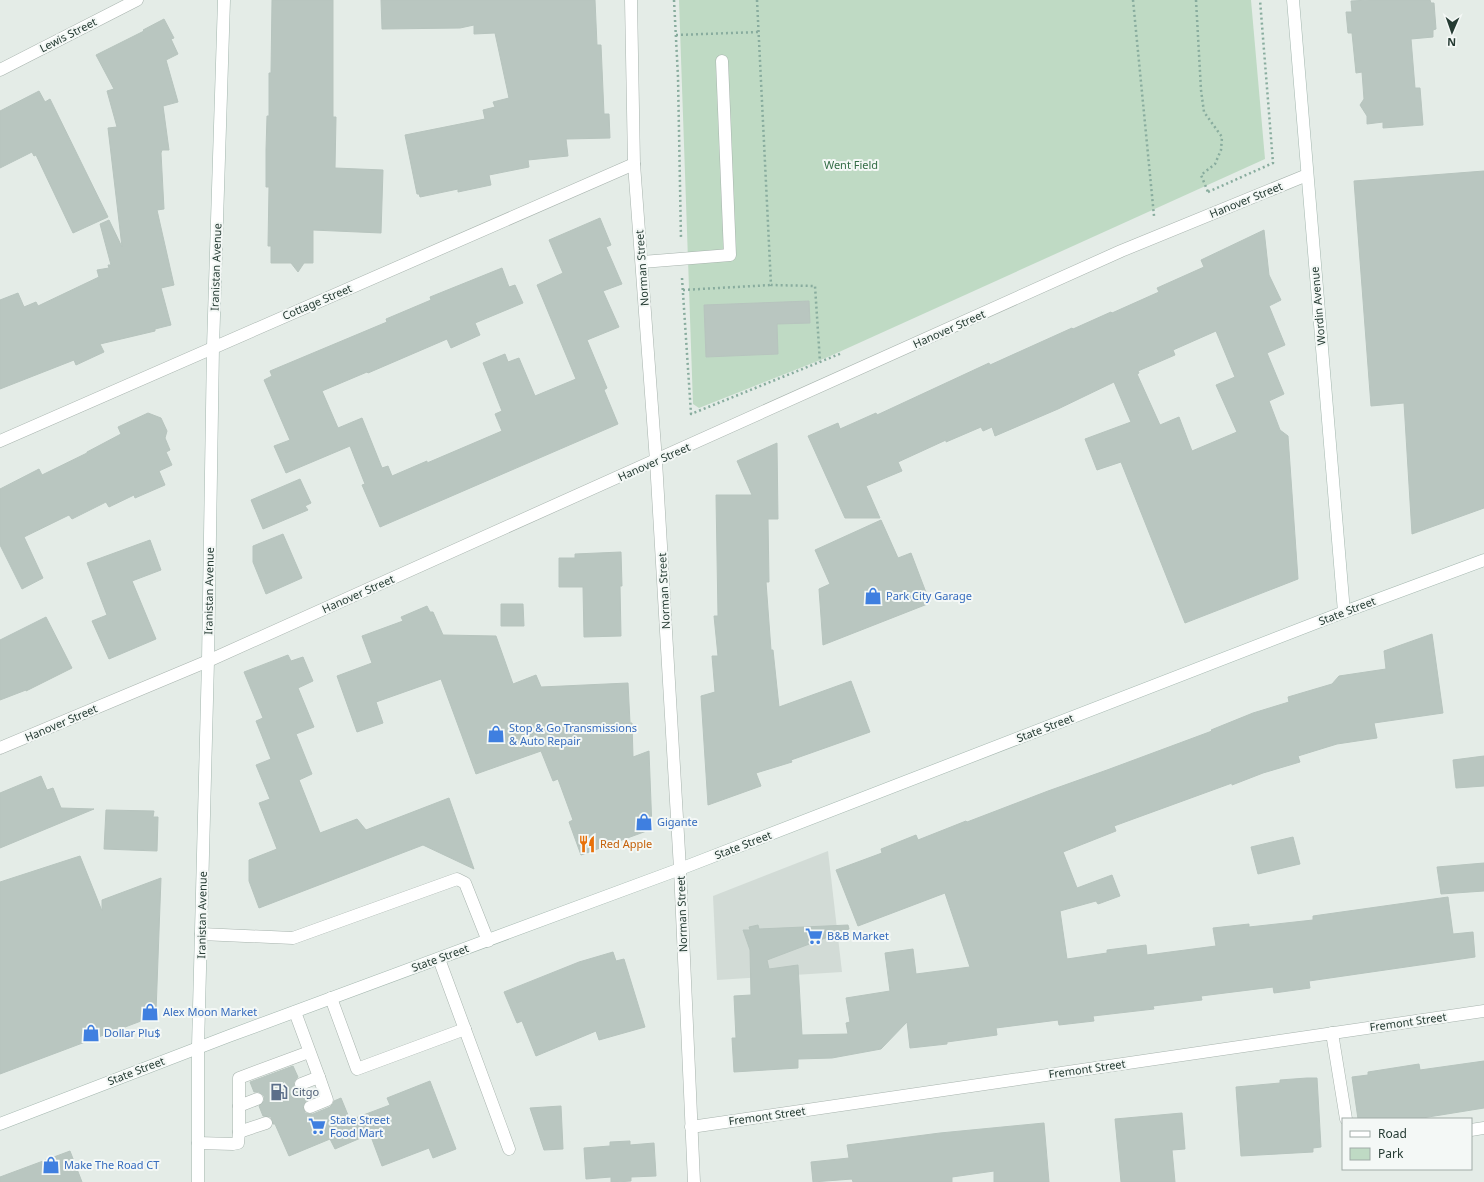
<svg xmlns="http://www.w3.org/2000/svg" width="1484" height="1182" font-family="'Noto Sans',sans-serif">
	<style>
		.built { fill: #d2dbd6 }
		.green { fill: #bfdac4 }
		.building { fill: #b9c6c0; stroke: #b7c4be; fill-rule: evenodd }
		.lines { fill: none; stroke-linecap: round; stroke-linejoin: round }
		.lane-casing { stroke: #a7b3ad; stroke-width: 13 }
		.street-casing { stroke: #a7b3ad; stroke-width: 13 }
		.secondary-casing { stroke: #a3b6ae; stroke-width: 13 }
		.path { stroke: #88ac9e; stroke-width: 2.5; stroke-dasharray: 2 3; stroke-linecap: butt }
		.lane { stroke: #fff; stroke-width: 12 }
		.street { stroke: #fff; stroke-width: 12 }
		.secondary { stroke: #fff; stroke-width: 12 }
		.labels { text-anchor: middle; stroke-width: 4; stroke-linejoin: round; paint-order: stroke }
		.street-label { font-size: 11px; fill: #253b33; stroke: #f4f8f6 }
		.park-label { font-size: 11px; fill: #346d46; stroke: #f4f8f6 }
		.shop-label { font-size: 11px; fill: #366cbe; stroke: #f4f8f6; text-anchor: start }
		.food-label { font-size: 11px; fill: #c56008; stroke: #f4f8f6; text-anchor: start }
		.service-label { font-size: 11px; fill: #4e5e75; stroke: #f4f8f6; text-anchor: start }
	</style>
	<rect width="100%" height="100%" fill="#e4ece7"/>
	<polygon class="built" points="828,851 842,972 717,980 713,896"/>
	<polygon class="green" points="679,0 1251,0 1265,159 828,357 699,408 693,404"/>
	<g class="building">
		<polygon points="272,0 333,0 333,117 336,117 335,168 383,170 381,233 313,230 313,263 304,263 298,272 291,263 271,263 271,246 268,246 269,187 266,187 266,150 267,116 269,116 269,73 271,73"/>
		<polygon points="381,0 595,0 597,45 601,45 604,114 609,114 610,138 566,139 568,156 528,160 529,167 489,175 491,185 458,192 458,189 420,197 419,194 417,194 405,135 485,119 483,110 495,107 493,102 509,98 495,33 474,34 474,25 460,28 382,29"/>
		<polygon points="1369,0 1430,0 1431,3 1434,3 1436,29 1433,30 1433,37 1411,39 1415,88 1420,88 1423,125 1383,128 1383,122 1367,124 1367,116 1360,105 1364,99 1362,72 1356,73 1352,33 1348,33 1346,12 1352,12 1351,1"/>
		<polygon points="164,19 174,38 171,39 178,54 166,60 178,102 163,106 169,150 162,150 161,153 164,209 157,210 174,285 161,288 171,325 155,329 155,331 100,344 104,352 76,365 74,360 0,389 0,300 18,293 24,307 36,302 38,306 99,277 97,270 109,268 108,265 111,265 100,224 109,220 122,247 108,128 117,127 107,91 114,89 96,55 144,31 143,30"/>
		<polygon points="39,91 45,102 50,99 108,217 73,233 36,155 34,156 32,152 0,168 0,111"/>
		<polygon points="1484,171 1484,508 1412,534 1404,403 1371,406 1354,181"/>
		<polygon points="600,218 611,245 606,247 622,284 603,291 619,327 587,340 607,388 604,390 618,424 380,527 362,485 365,484 350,446 286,473 274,446 290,440 264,380 272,376 270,371 387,322 386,319 431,300 430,297 502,268 509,287 515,285 523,303 475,323 480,335 451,348 447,339 368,373 367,372 322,391 338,428 362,418 382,468 388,466 392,476 427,461 427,463 502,431 495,414 502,411 483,363 505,354 508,362 519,358 535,396 576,379 537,285 563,273 549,240"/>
		<path d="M1264,230L1269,275L1281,300L1269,306L1285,345L1267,353L1284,394L1269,401L1280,430L1288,436L1298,579L1185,623L1121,462L1097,470L1085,439L1131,422L1114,382L1058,409L995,436L992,427L983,431L981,427L946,442V440L898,462L902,471L866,486L880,518H845L808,436L838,423L840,429L876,413L877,415L989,363L990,365L1072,328L1073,329L1111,312L1112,313L1159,292L1157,288L1204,267L1201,260ZM1216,331L1235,377L1216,385L1237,432L1192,451L1179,417L1160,425L1137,374L1139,373L1138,371L1175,355L1173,350Z"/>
		<polygon points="809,301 810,323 777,324 778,354 706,357 704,305"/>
		<polygon points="148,413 161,418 167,431 165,438 170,450 166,452 172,465 159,471 165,485 135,498 134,495 109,507 106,502 72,519 69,515 24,537 43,578 22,589 0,545 0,489 39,469 42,475 87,453 87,452 121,434 118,427"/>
		<polygon points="777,443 778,519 768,519 769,582 766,582 771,650 773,650 779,707 851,681 870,732 791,760 792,762 756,773 761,786 708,805 701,696 715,692 712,656 718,656 714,616 718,616 716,495 752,495 737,461"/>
		<polygon points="300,479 311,503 305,506 308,510 263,529 251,500"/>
		<polygon points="881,520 898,558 911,553 930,603 823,645 819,589 830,584 815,550"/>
		<polygon points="283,534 302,578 266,594 253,562 253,546"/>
		<polygon points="150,540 161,570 132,581 156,639 109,659 92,621 107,615 87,563"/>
		<polygon points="621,552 622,586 620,586 621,636 584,637 583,587 559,587 559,558 575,558 575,554"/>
		<polygon points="501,604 523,604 524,626 501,626"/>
		<polygon points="427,606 430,612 433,612 443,635 496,636 513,684 536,675 541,687 628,683 630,723 632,723 633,757 649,751 652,829 581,855 569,822 573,820 558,779 553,781 541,751 476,774 441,679 376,702 383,723 357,732 337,676 372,663 362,636 403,621 401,617"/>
		<polygon points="46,617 72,668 26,691 26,690 0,700 0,640"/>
		<polygon points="1432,634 1443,713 1374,723 1377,738 1337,744 1298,756 1300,762 1263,773 1232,785 1232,783 1114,826 1116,831 1063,852 1077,888 1112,875 1120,896 1098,904 1096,901 1060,911 1067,959 1107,953 1107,950 1146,945 1147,955 1216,946 1213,928 1249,924 1249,927 1313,920 1313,916 1448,897 1453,934 1473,932 1475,957 1309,981 1310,988 1274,993 1273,987 1201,996 1202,1000 1153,1006 1154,1009 1093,1016 1094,1021 1059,1025 1058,1020 996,1028 997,1035 947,1042 947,1044 910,1048 907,1022 881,1049 832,1058 798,1059 798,1068 734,1072 732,1038 736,1038 734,996 751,995 750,950 743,930 750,930 749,927 758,925 759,929 848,925 849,929 767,960 769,969 798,965 802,1035 848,1034 846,1023 850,1022 846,998 890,991 885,953 913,949 916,974 970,967 945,893 858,926 836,870 882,853 881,849 916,835 918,840 966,821 967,822 1048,791 1107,770 1212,731 1211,730 1253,713 1289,702 1288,697 1332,684 1339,676 1386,669 1384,651"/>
		<polygon points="288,655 291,661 303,657 313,681 298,688 314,727 296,734 312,774 299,780 320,833 357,819 366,830 449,798 474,869 423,845 259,908 249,881 249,860 277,849 259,803 270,799 256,765 271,759 256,721 263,718 244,672"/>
		<polygon points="1484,756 1484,786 1456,788 1453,760"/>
		<polygon points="41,776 47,790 53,788 61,808 94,809 0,848 0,793"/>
		<polygon points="106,810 154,811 153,817 158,817 157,851 104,849"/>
		<polygon points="1293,837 1300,864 1258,874 1251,847"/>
		<polygon points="80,856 102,911 102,900 161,878 156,1012 149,1018 0,1074 0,882"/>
		<polygon points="1484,863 1484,891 1441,894 1437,867"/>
		<polygon points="613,952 616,961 624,959 645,1027 599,1040 596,1031 536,1056 522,1021 517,1023 504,992 579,962"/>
		<polygon points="1484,1061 1484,1108 1416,1119 1358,1119 1352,1077 1368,1075 1368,1072 1419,1064 1420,1070"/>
		<polygon points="293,1066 298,1077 294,1082 294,1087 299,1091 303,1091 307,1100 303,1106 305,1113 309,1114 313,1114 330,1107 333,1104 334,1101 341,1098 350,1120 390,1105 387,1098 430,1081 456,1149 433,1158 429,1148 382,1166 370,1134 335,1149 330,1139 289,1156 275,1124 273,1124 271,1117 263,1116 259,1106 264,1101 264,1096 259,1092 254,1092 250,1082"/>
		<polygon points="1307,1078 1317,1078 1321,1147 1313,1148 1313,1152 1241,1156 1236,1087 1280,1083 1280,1080"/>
		<polygon points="561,1106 563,1149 544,1150 530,1108"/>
		<polygon points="1182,1113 1185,1149 1172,1150 1175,1182 1121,1182 1115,1119"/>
		<polygon points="1044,1123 1049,1182 994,1182 994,1171 952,1177 952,1182 853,1182 852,1179 813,1182 811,1162 849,1158 847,1145 940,1133"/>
		<polygon points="630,1141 630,1145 654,1143 656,1176 631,1177 631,1181 617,1182 611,1182 611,1177 586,1179 584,1148 610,1146 610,1142"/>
		<polygon points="70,1151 82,1182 0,1182 0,1177"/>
	</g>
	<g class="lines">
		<g class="lane-casing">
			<g id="lane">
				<polyline points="642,262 730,255 722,61"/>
				<polyline points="201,934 293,938 457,879 465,883 488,941"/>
				<polyline points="439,959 509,1149"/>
				<polyline points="331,998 357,1069 465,1029"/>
				<polyline points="295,1012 319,1077 301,1084"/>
				<polyline points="1332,1033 1346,1119"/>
				<polyline points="239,1106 257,1099"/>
				<polyline points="310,1107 327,1100 319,1077"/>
				<polyline points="1471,1130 1484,1128"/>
				<polyline points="239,1132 266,1123"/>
				<polyline points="198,1143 233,1144 238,1143 239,1132 239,1078 309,1052"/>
			</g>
		</g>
		<g class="street-casing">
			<g id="street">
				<polyline points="631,0 634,164 656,461 680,869 694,1182"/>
				<polyline points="0,70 137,0"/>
				<polyline points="0,441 634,164"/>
				<polyline points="0,748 208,661 1121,251 1307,175"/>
				<polyline points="691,1127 1484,1011"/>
			</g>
		</g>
		<g class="secondary-casing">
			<g id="secondary">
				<polyline points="1293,0 1344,612"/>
				<polyline points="0,1124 229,1036 680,869 1344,612 1484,560"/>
				<polyline points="198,1182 198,1047 208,661 213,347 224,0"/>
			</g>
		</g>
		<g class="path">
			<polyline points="674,0 678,77 681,239"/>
			<polyline points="757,0 771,285 815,286 820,362"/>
			<polyline points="1133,0 1154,216"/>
			<polyline points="1196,0 1201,90 1204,112 1222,137 1221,150 1215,164 1201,175 1208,192 1206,193"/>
			<polyline points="676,35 759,32"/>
			<polyline points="1208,192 1273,163 1260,0"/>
			<polyline points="682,278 691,414 842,353"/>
			<polyline points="683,290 771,285"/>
		</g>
		<use href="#lane" class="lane"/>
		<use href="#street" class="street"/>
		<use href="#secondary" class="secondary"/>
	</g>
	<defs>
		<g id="shop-bare" transform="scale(1.38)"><path d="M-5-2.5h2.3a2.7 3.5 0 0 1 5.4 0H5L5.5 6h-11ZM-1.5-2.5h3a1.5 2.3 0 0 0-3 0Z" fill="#3f7fe0" stroke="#f4f8f6" stroke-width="2.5" paint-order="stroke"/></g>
		<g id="restaurant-bare" transform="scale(1.38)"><path d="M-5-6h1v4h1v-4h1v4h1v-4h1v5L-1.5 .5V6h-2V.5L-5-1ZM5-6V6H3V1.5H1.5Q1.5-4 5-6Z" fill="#e8710a" stroke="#f4f8f6" stroke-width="2.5" paint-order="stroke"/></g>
		<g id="supermarket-bare" transform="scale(1.38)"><path d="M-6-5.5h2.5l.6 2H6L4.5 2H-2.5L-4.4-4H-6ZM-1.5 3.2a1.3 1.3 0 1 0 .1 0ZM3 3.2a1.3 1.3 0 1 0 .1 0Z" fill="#3f7fe0" stroke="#f4f8f6" stroke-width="2.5" paint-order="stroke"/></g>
		<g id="fuel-bare" transform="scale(1.38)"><path d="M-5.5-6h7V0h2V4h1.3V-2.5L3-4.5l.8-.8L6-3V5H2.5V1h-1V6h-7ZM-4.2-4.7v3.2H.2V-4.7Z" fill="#5c6f8a" stroke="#f4f8f6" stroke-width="2.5" paint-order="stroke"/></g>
	</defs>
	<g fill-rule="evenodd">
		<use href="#shop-bare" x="873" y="596"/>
		<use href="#shop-bare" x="496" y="734"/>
		<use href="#shop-bare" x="644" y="822"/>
		<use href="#restaurant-bare" x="587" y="844"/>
		<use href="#supermarket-bare" x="814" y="936"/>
		<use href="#shop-bare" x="150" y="1012"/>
		<use href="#shop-bare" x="91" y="1033"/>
		<use href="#fuel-bare" x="279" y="1092"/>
		<use href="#supermarket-bare" x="317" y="1126"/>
		<use href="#shop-bare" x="51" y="1165"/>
	</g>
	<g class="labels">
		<g class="street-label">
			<text transform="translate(68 35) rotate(-27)" y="4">Lewis Street</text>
			<text transform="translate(1246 200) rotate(-22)" y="4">Hanover Street</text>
			<text transform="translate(216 267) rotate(-88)" y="4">Iranistan Avenue</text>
			<text transform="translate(642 268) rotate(-94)" y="4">Norman Street</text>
			<text transform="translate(317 302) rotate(-23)" y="4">Cottage Street</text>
			<text transform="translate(1318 306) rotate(-95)" y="4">Wordin Avenue</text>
			<text transform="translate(949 329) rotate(-24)" y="4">Hanover Street</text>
			<text transform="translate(654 462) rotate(-24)" y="4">Hanover Street</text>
			<text transform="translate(209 591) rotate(-89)" y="4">Iranistan Avenue</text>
			<text transform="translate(664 591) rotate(-93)" y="4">Norman Street</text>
			<text transform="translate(358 594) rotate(-24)" y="4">Hanover Street</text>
			<text transform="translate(1347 611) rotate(-21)" y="4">State Street</text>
			<text transform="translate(61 723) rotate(-23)" y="4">Hanover Street</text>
			<text transform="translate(1045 728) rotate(-21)" y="4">State Street</text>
			<text transform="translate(743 845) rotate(-21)" y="4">State Street</text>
			<text transform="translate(682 914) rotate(-92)" y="4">Norman Street</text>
			<text transform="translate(202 915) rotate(-89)" y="4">Iranistan Avenue</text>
			<text transform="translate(440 958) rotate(-20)" y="4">State Street</text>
			<text transform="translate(1408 1022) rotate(-8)" y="4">Fremont Street</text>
			<text transform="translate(1087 1069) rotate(-8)" y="4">Fremont Street</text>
			<text transform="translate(136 1071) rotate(-21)" y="4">State Street</text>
			<text transform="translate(767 1116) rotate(-8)" y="4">Fremont Street</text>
		</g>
		<g class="park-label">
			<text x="851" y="169">Went Field</text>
		</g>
		<g class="shop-label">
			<text x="886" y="600">Park City Garage</text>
			<text x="509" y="732">Stop &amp; Go Transmissions<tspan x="509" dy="13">&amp; Auto Repair</tspan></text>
			<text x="657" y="826">Gigante</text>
			<text x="827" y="940">B&amp;B Market</text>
			<text x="163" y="1016">Alex Moon Market</text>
			<text x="104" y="1037">Dollar Plu$</text>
			<text x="330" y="1124">State Street<tspan x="330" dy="13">Food Mart</tspan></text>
			<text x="64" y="1169">Make The Road CT</text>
		</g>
		<g class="food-label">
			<text x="600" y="848">Red Apple</text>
		</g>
		<g class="service-label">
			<text x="292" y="1096">Citgo</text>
		</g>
	</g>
	<rect x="1342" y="1118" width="130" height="52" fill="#f4f8f6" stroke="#a1aca8"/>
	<rect x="1350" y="1131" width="20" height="6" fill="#ffffff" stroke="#a1aca8"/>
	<text x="1378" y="1138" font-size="12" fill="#253b33">Road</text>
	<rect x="1350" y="1148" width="20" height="12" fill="#bfdac4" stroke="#a1aca8"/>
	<text x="1378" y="1158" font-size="12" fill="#253b33">Park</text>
	<g transform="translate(1452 32) rotate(182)" stroke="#f4f8f6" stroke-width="3" paint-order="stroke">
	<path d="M0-3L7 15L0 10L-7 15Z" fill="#253b33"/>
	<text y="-6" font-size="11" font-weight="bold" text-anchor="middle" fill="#253b33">N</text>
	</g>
</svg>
